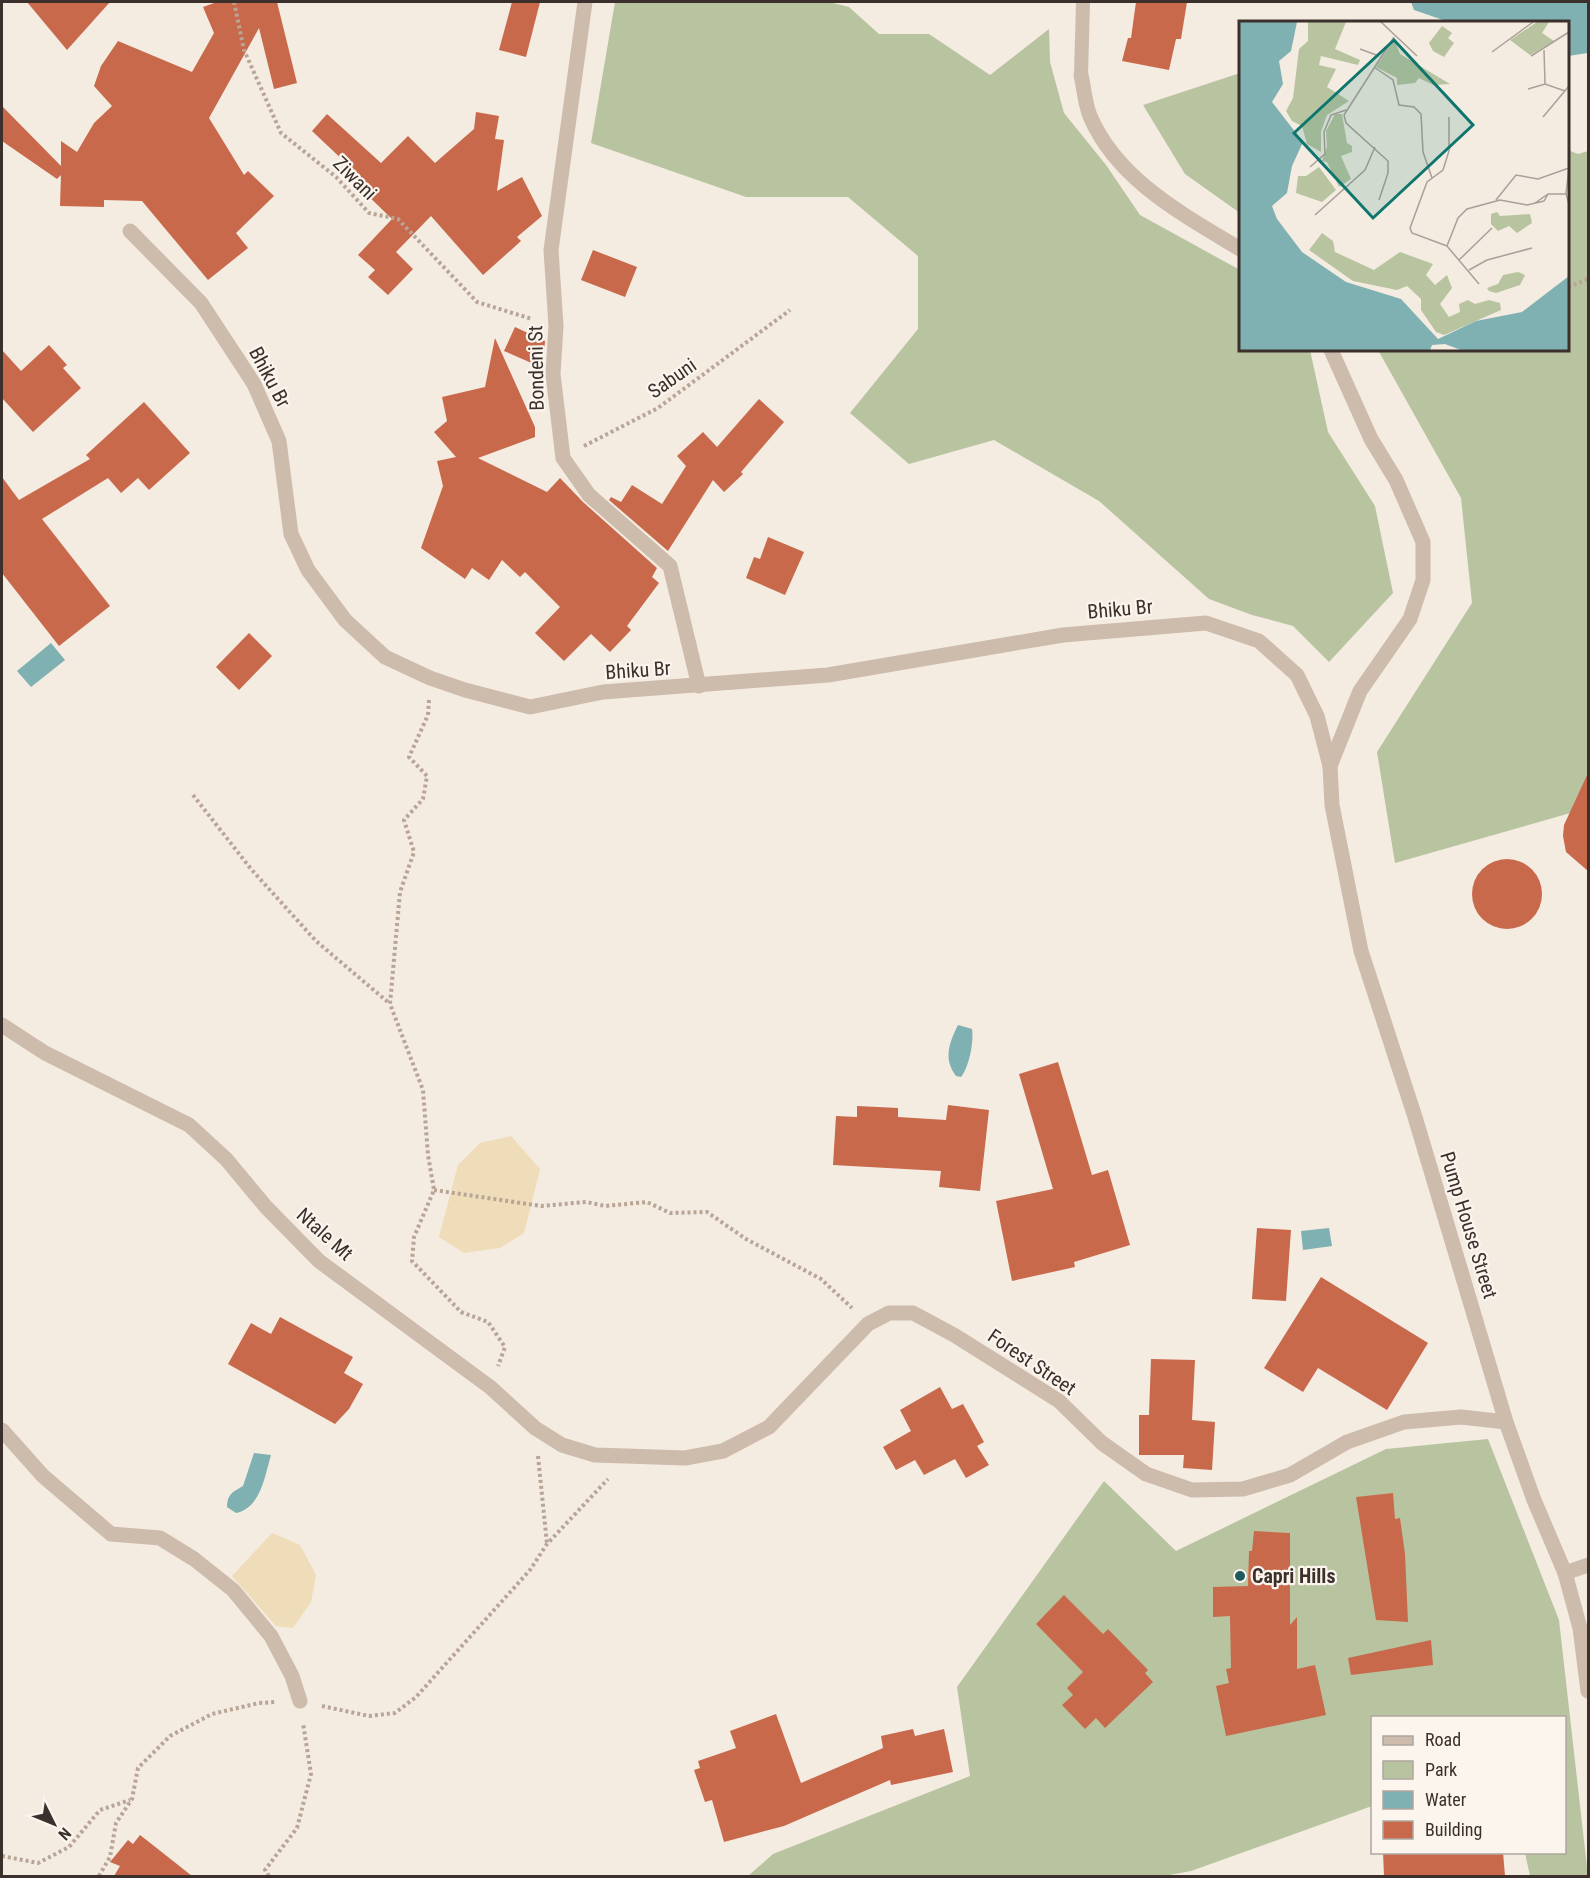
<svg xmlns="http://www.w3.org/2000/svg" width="1590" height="1878" font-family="'Roboto Condensed',sans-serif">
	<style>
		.green { fill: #b8c4a0 }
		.sand { fill: #efdcb8 }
		.water { fill: #7fb0b2 }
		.building { fill: #c8694b }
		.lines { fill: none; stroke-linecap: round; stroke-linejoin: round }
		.path { stroke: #b9a596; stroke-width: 4; stroke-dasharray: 3 3; stroke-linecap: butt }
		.service { stroke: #cdbbac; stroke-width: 14 }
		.minor { stroke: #cdbbac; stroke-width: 15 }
		.tertiary { stroke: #cdbbac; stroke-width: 15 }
		.poi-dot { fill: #1f5a5e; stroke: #fbf5ee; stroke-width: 2 }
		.labels { text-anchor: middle; stroke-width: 4.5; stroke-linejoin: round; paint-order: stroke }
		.street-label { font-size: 20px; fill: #3b302b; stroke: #fbf5ee }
		.poi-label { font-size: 20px; font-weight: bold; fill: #3b302b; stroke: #fbf5ee; text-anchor: start }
		.inset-road { fill: none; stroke: #aaa098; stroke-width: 1.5 }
		.view { fill: #0f766e; fill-opacity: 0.15; stroke: #0f766e; stroke-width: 3 }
		.inset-edge { fill: none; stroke: #3b302b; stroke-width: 3 }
	</style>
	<rect width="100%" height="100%" fill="#f4ebe1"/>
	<g class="green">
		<polygon points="615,2 829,2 849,7 879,34 929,34 990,75 1049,29 1050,62 1064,113 1106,165 1140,215 1240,270 1240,350 1310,350 1328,432 1375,506 1393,593 1329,662 1293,626 1252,615 1209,599 1099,501 994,440 909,464 850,413 918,329 918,256 848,197 746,197 591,143"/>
		<polygon points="1240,73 1240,213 1185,174 1143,105"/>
		<polygon points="1568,150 1578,154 1588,151 1588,808 1395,863 1377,752 1472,603 1461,498 1378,350 1568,350"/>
		<polygon points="1488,1439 1559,1620 1588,1876 1530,1876 1525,1853 1564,1852 1564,1718 1372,1718 1372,1806 1191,1871 1164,1876 748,1876 773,1854 970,1776 957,1687 1104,1481 1176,1551 1386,1449"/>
	</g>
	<g class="sand">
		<polygon points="511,1136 540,1169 524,1233 500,1248 464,1253 439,1237 458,1165 480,1143"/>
		<polygon points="272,1533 300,1545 316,1575 311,1602 293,1628 276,1626 232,1576"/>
	</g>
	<g class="water">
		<polygon points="1411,2 1588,2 1588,53 1568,56 1568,22 1449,22 1414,10"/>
		<polygon points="51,643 65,660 31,687 17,671"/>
		<path d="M958,1025L972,1029C974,1042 969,1067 961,1077L956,1076C943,1059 949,1043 958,1025Z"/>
		<polygon points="1329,1228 1332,1246 1303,1250 1301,1231"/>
		<path d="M254,1453L271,1455C265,1475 261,1508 236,1513L227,1507C227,1495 232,1492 243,1486Z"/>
	</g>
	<g class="building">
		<polygon points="27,2 110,2 67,50"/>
		<polygon points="217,2 277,2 297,83 274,89 259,28 209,118 244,175 248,171 274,196 236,233 248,248 208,280 142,201 104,200 104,207 60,206 61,175 57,179 2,141 2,106 61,166 61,141 77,152 94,123 112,106 94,86 101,66 118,41 192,72 214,33 203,7"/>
		<polygon points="512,2 540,2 526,57 499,50"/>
		<polygon points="1136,2 1187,2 1181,39 1176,39 1169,70 1122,61 1128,38 1131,38"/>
		<polygon points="476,112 499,116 495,139 504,140 497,191 522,177 542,216 517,237 521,241 483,275 431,216 396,252 413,269 388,295 368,277 375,270 358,255 392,219 358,186 364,180 312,131 327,114 381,163 408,136 435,163 474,129"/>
		<polygon points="593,250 637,267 625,297 581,280"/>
		<polygon points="515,327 545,341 543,368 504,351"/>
		<polygon points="495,338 535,427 535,437 478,458 547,492 560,478 583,502 657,568 652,577 659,583 627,626 631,630 610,652 591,634 564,661 535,633 560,607 525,572 520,577 502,560 489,580 472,568 465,579 421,548 443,486 437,461 456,457 434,432 447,421 442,397 485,387"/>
		<polygon points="49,345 67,365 63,368 81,388 33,432 2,398 2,350 21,371"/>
		<polygon points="759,399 784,422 741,472 743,474 724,492 713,480 668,551 609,500 611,497 621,502 632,485 662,504 686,466 677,456 703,432 717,447"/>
		<polygon points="144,402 190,453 149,490 138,478 121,493 108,478 42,519 110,606 59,646 2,573 2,477 19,500 90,459 86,455"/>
		<polygon points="768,537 804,552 785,595 746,578 754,557 760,559"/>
		<polygon points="249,633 272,656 239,690 216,667"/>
		<polygon points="1588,773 1588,871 1566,852 1563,836 1564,825"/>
		<circle cx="1507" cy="894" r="35"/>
		<polygon points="1058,1062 1092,1175 1108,1170 1130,1245 1074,1262 1075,1267 1012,1281 996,1201 1053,1189 1019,1074"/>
		<polygon points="948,1105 989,1110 980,1191 939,1187 941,1171 833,1165 836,1116 857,1117 857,1106 898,1108 898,1117 946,1120"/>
		<polygon points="1257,1228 1291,1230 1286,1301 1252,1299"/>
		<polygon points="1321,1277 1428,1343 1387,1410 1318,1368 1303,1392 1264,1368"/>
		<polygon points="280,1317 353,1357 344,1373 363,1384 349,1409 335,1424 228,1364 251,1323 271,1334"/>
		<polygon points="1151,1359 1195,1360 1192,1420 1215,1422 1212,1470 1183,1468 1184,1455 1139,1455 1139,1415 1149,1415"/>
		<polygon points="940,1387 952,1409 963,1404 984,1442 977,1446 989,1465 966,1478 955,1459 924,1475 915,1460 896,1470 883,1447 911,1431 900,1410"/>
		<polygon points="1393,1493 1395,1519 1400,1518 1405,1554 1408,1622 1376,1620 1356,1497"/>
		<polygon points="1254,1531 1290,1533 1290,1625 1297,1617 1297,1669 1315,1665 1326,1715 1226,1736 1216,1686 1229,1683 1226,1669 1231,1668 1230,1616 1213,1617 1213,1587 1248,1586 1249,1551 1252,1551"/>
		<polygon points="1064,1595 1103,1634 1108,1629 1148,1670 1145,1673 1153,1682 1105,1728 1096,1718 1085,1729 1062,1705 1073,1695 1067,1688 1083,1672 1036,1624"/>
		<polygon points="1431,1640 1433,1665 1351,1675 1348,1658"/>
		<polygon points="776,1714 801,1783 883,1748 881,1736 913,1729 915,1736 944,1729 953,1772 891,1785 890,1780 784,1826 724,1842 712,1800 705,1802 694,1770 700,1768 698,1761 736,1748 730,1731"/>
		<polygon points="140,1835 149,1842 192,1876 114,1876 120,1866 110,1862 128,1840 133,1844"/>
		<polygon points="1383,1852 1503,1852 1505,1876 1384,1876"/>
	</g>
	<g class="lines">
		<g class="path">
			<polyline points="234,2 244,50 281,133 336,177 369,213 398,219 477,302 532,319"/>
			<polyline points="1568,287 1588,279"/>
			<polyline points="584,446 658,408 790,310"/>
			<polyline points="429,700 428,715 409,757 427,776 423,799 404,820 414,852 400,892 390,1004 423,1090 428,1155 434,1190 414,1237 412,1261 461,1312 488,1322 505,1347 498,1366"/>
			<polyline points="193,795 251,869 316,941 389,1003"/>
			<polyline points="434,1190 541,1206 586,1202 605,1206 647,1202 670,1213 707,1212 746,1239 821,1279 852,1308"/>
			<polyline points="538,1456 547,1544"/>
			<polyline points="322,1706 369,1716 395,1713 416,1697 530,1570 547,1544 608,1479"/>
			<polyline points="2,1856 38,1863 69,1847 100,1810 130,1800"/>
			<polyline points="99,1876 110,1857 116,1823 132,1799 138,1768 170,1736 212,1714 259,1703 276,1702"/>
			<polyline points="269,1876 265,1870 297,1828 311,1774 303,1723"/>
		</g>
		<polyline class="service" points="1081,75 1083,2"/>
		<g class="minor">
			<polyline points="585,2 551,250 556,326 553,374 563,458 589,495 670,566 699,686"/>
			<path d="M1081,75C1084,88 1085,104 1090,116C1117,180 1184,215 1240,249"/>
			<polyline points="130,231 201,303 254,384 279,441 291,534 308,570 345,620 385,657 430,678 465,690 530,707 603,692 828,675 1063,635 1206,623 1259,641 1297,675 1317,716 1330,766"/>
			<polyline points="1330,766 1360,691 1410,619 1423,580 1423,542 1396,480 1371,439 1331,350"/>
			<polyline points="2,1025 45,1053 189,1125 226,1159 266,1207 319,1261 490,1387 535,1428 562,1445 595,1455 685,1458 723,1451 769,1427 868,1324 889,1313 913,1313 954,1335 1059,1401 1102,1443 1146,1474 1192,1490 1243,1489 1290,1475 1347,1442 1404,1422 1461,1417 1506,1422"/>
			<polyline points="2,1430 43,1476 111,1534 160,1538 194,1559 233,1590 271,1636 292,1676 300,1701"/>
			<polyline points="1565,1573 1588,1565"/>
		</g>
		<polyline class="tertiary" points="1330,766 1332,805 1361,951 1415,1117 1506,1422 1534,1500 1565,1573 1580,1628 1588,1691"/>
	</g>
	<circle class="poi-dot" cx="1240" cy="1576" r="6"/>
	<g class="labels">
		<g class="street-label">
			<text transform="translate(355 178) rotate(45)" y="7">Ziwani</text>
			<text transform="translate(536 368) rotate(-91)" y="7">Bondeni St</text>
			<text transform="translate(270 377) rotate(62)" y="7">Bhiku Br</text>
			<text transform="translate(672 378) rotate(-35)" y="7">Sabuni</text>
			<text transform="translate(1120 609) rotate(-5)" y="7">Bhiku Br</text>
			<text transform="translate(638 670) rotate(-4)" y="7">Bhiku Br</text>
			<text transform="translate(1469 1225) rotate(73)" y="7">Pump House Street</text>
			<text transform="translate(325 1234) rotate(42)" y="7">Ntale Mt</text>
			<text transform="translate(1032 1362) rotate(34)" y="7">Forest Street</text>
		</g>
		<g class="poi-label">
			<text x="1252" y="1583">Capri Hills</text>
		</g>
	</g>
	<g transform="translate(1239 21)">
		<rect width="330" height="330" fill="#f4ebe1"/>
		<path d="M69,1H107L96,28L121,39L119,44L82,35L80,44L97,48L88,66L110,80L88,94L82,111V131L68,123L63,105L53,100L47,90L54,77L60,28L69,20ZM298,1H310L303,12L315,20L291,34L271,19ZM203,5L213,12L209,17L215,22L205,36L194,30L190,22ZM155,18L161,33L211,63L194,64L180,57L176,62L158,64V57L137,46ZM96,93H103L108,122L113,125V131L102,135L112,158L100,166L88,141L83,140L88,126L87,110ZM80,146L97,169L83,181L57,172L59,155H67ZM258,191L261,195L291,193L293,202L278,212L270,205L259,210L252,203V193ZM83,212L94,220L96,231L135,249L161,231L194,243L187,254L196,264L208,254L213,267L201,283L210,296L221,291L220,283L229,279L236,283L250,279L261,282L262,289L205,314L197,311L182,289V278L168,265L158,269L114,260L70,229ZM279,251L286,254L281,264L257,272L250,270L248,267L259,263L264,254Z" fill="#b8c4a0"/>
		<path d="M0,1H58L52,30L40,40L44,63L33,81L64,121L53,145L48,172L33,185L38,198L63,231L107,261L162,278L199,318L237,300L283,291L330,255V329H222L206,323L193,324L191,329H0Z" fill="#7fb0b2"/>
		<path class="inset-road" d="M142,1L178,35M121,28L140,35M305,29L306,63M253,31L294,1M292,35L330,11M135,46L154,59L160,84L175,86L182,93L184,131L193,157M289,68L306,63L326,70M304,96L330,65M71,146L86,133L85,111L92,94L107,89M330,147L327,173L330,183M140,179L149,152V140L107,102L105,94L155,16M257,179L277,154L299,158L330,147M296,182L309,173H327M76,194L126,149L136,126M208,225L173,212L171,207L188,161L204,149L210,130V96M208,225L219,197L228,188L261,179L288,184L305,180L309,173M208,225L240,263M220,239L253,207M230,249L248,239L293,227"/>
		<path class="view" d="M155,19L234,104L134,197L55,112Z"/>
		<rect width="330" height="330" class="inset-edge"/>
	</g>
	<rect width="1590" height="1878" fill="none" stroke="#3b302b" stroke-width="6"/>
	<rect x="1371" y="1716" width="195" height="138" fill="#fbf5ee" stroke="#aea6a0" stroke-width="1.5"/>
	<rect x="1383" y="1736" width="30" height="9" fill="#cdbbac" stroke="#aea6a0" stroke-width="1.5"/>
	<text x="1425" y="1746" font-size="18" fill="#3b302b">Road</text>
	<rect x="1383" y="1761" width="30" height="18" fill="#b8c4a0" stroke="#aea6a0" stroke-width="1.5"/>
	<text x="1425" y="1776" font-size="18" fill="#3b302b">Park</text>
	<rect x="1383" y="1791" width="30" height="18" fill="#7fb0b2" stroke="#aea6a0" stroke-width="1.5"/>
	<text x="1425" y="1806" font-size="18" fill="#3b302b">Water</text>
	<rect x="1383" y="1821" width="30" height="18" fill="#c8694b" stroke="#aea6a0" stroke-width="1.5"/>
	<text x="1425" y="1836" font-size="18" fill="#3b302b">Building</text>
	<g transform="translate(54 1824) rotate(133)" stroke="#fbf5ee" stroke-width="4.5" paint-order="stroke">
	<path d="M0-4.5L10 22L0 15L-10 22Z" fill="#3b302b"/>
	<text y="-9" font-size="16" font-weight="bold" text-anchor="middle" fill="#3b302b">N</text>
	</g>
</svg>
